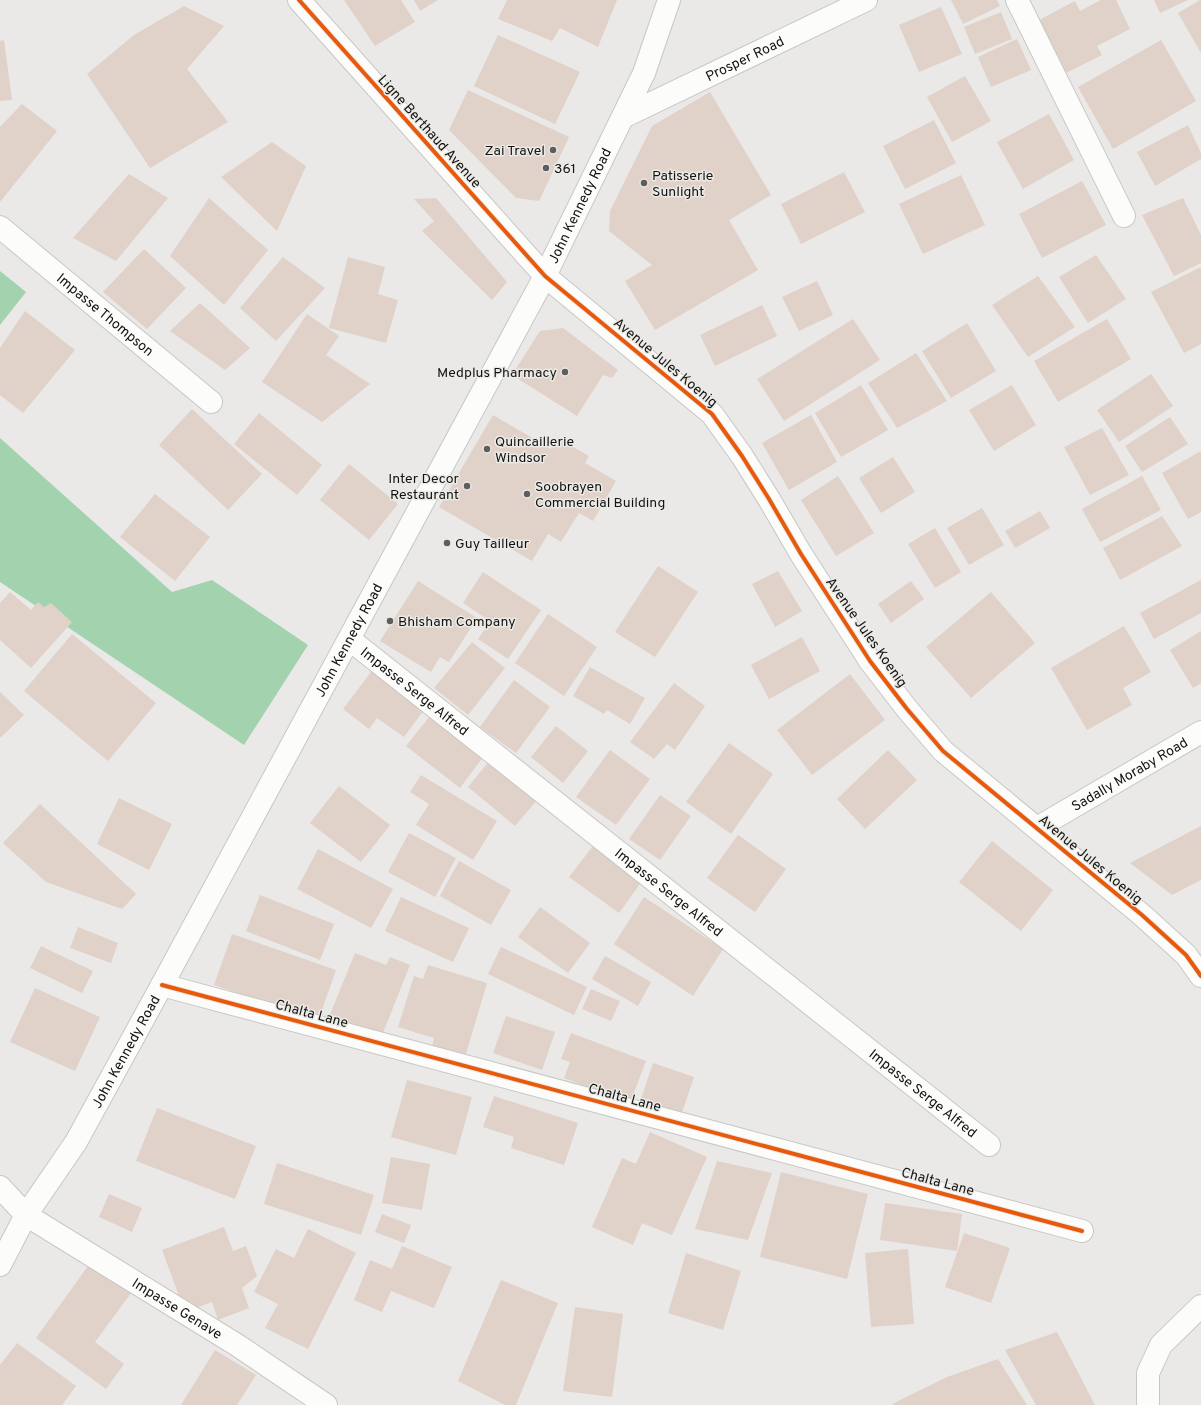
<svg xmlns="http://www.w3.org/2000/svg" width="1201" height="1405" font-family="Overpass,sans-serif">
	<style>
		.forest { fill: #a3d3ae }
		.building { fill: #e0d1c9 }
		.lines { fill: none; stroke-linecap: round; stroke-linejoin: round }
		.minor-casing { stroke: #c7c7c5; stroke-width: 24 }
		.major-casing { stroke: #c7c7c5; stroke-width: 24 }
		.minor { stroke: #fcfcfb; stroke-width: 22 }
		.major { stroke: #fcfcfb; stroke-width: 22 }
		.cycleway-casing { stroke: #ebeae6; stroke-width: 6 }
		.cycleway { stroke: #e8590c; stroke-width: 4 }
		.poi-dot { fill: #5e5e5c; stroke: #ebeae6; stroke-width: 1.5 }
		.labels { text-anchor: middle; stroke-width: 3; stroke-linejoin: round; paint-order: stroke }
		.street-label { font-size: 14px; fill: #131311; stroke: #ebeae6 }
		.poi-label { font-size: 14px; fill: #131311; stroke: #ebeae6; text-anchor: start }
	</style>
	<rect width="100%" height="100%" fill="#eae9e7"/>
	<g class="forest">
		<polygon points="0,271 26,292 0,325"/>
		<polygon points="0,438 172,592 212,580 308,645 244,745 0,582"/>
	</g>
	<g class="building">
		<polygon points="344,0 401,0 415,22 375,46"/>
		<polygon points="414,0 438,0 420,11"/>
		<polygon points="507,0 617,0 598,47 560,28 552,41 498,19"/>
		<polygon points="951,0 997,0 1000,6 963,24"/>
		<polygon points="1101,0 1116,0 1130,29 1097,46 1102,55 1066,73 1039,20 1075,1 1080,11"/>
		<polygon points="1154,0 1188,0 1160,13"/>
		<polygon points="1200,0 1201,0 1201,53 1178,13"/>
		<polygon points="184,6 224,26 187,69 228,122 150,168 87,74 134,35"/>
		<polygon points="941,7 962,54 919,72 899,25"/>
		<polygon points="1001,12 1012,39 975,54 964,27"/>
		<polygon points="498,35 580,72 555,124 474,86"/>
		<polygon points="1017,39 1031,70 991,87 978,57"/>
		<polygon points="4,40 12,100 0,101 0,41"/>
		<polygon points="1161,40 1196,101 1113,149 1078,87"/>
		<polygon points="965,76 991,121 952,142 927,97"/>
		<polygon points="468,90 569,137 539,201 516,198 449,130"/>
		<polygon points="710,92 771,195 729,220 758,270 655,330 625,281 652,265 609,231 610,211 652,126"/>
		<polygon points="22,104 57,131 0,202 0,127"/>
		<polygon points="1049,114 1074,160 1023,189 997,142"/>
		<polygon points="934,120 956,163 905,189 883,146"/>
		<polygon points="1188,125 1201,153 1201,159 1155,186 1137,152"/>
		<polygon points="272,142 306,166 277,231 221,177"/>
		<polygon points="844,172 865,212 801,244 781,204"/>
		<polygon points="129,174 168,198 116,261 73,238"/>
		<polygon points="961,175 985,225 923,254 899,204"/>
		<polygon points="1082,181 1106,225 1042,258 1019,214"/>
		<polygon points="209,198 268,250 224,305 170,256"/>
		<polygon points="436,198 507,282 492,300 422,231 434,221 414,199"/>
		<polygon points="1183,198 1201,235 1201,263 1174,276 1142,215"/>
		<polygon points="144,249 186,288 147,329 103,292"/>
		<polygon points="1096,255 1126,299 1088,323 1059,277"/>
		<polygon points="283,257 325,288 276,341 240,308"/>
		<polygon points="348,257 385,267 378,294 398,300 386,343 329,328"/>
		<polygon points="1201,267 1201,344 1184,353 1151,292"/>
		<polygon points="1038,276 1075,327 1028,357 992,305"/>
		<polygon points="817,281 833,315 799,331 782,297"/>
		<polygon points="200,303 250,348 225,370 170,331"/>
		<polygon points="762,305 777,336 715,366 700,335"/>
		<polygon points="25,311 75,350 23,413 0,395 0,348"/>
		<polygon points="307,314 339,336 326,355 370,384 322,422 262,382"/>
		<polygon points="853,319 880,360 784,421 757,379"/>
		<polygon points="1107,319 1131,359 1058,402 1034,361"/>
		<polygon points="967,323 996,371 951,398 922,351"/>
		<polygon points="563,328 618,370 612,378 603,375 577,416 512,375 540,331"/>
		<polygon points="916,353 947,401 897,428 868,383"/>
		<polygon points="1151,374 1173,406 1119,442 1097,410"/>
		<polygon points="861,385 888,430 841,457 815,413"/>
		<polygon points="1012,385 1036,425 994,451 969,410"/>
		<polygon points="192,409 262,474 228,510 159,445"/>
		<polygon points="259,413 322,465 297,495 234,444"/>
		<polygon points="493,415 551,449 558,438 589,456 585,463 616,481 593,521 579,513 561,542 548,534 532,561 439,507"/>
		<polygon points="811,415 837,462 789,490 762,443"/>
		<polygon points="1170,417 1188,444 1142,472 1125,446"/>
		<polygon points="1102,428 1129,475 1090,495 1064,447"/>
		<polygon points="1201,451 1201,512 1188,519 1162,473"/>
		<polygon points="893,457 915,492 881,513 859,478"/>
		<polygon points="349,464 398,504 369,540 320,500"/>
		<polygon points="838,476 874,533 836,556 801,500"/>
		<polygon points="1142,476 1161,510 1100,542 1082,509"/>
		<polygon points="155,494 210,537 175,581 120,537"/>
		<polygon points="982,508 1004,545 969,565 947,528"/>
		<polygon points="1040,511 1050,528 1015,548 1005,531"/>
		<polygon points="1162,516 1182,546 1120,580 1103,548"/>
		<polygon points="935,528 961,572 935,588 908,544"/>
		<polygon points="658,566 698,592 655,657 615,632"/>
		<polygon points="778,571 802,611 775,627 752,584"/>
		<polygon points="483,572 541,610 508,659 478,639 490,621 463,603"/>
		<polygon points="1201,580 1201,613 1154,639 1140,613"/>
		<polygon points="418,581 477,618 449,662 440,657 431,672 380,641"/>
		<polygon points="911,581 924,599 891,623 878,604"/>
		<polygon points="10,592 31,610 38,602 44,607 51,603 72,622 31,668 0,640 0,603"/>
		<polygon points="991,592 1035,643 971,698 926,647"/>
		<polygon points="548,614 597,647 564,696 515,663"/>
		<polygon points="1124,626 1151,672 1123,688 1132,705 1087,730 1051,668"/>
		<polygon points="1201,631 1201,683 1193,688 1170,650"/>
		<polygon points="72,634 156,703 108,761 24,691"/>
		<polygon points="802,637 820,671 769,699 751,665"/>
		<polygon points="472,642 505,668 468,715 434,688"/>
		<polygon points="590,667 645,698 630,724 607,710 604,714 573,696"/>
		<polygon points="374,668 427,706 404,737 377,718 369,729 343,709"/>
		<polygon points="850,674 885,720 812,775 777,730"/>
		<polygon points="514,680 550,707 516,753 480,727"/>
		<polygon points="674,683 705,706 675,750 667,744 654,759 630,742"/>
		<polygon points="0,692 24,715 0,738"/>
		<polygon points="430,716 483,757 460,788 406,746"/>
		<polygon points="556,726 588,751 563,783 531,757"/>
		<polygon points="729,743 773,774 731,834 686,802"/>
		<polygon points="610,750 650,779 616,825 576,797"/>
		<polygon points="888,750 917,780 865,829 837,799"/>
		<polygon points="491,759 538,799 515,826 468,787"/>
		<polygon points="421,775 497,821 473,860 416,825 429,804 410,792"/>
		<polygon points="339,786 390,825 361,862 310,823"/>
		<polygon points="660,795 691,816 660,860 629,839"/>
		<polygon points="119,798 172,824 149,870 97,844"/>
		<polygon points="40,804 136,894 122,909 46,882 3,843"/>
		<polygon points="1201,826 1201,880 1172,895 1130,863"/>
		<polygon points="409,833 456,858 435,897 388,872"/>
		<polygon points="738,835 786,869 755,912 707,878"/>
		<polygon points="992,841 1053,890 1021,931 959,882"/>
		<polygon points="593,846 642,881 619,913 569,877"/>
		<polygon points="318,849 393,889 371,928 297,889"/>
		<polygon points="459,861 511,890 491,925 440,896"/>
		<polygon points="260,895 334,924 320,960 246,931"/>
		<polygon points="401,897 469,928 453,962 385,931"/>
		<polygon points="644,897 723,949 693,996 614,944"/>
		<polygon points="540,907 590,943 568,973 518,937"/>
		<polygon points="78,927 118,943 111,963 70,948"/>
		<polygon points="232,934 336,970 318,1021 214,985"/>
		<polygon points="41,946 93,971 82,993 30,968"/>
		<polygon points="501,947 587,987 574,1015 488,974"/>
		<polygon points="355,953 386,965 390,957 410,965 381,1038 329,1017"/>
		<polygon points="605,956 651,982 638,1006 592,979"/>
		<polygon points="428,965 487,983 465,1057 432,1047 434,1038 398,1027 414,976 423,979"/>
		<polygon points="35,988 100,1017 75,1071 10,1042"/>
		<polygon points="591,989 620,1001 611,1021 582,1009"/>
		<polygon points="506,1016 555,1032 542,1070 493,1053"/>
		<polygon points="571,1033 646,1061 630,1103 564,1078 570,1062 561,1059"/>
		<polygon points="653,1063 694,1077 682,1113 641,1099"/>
		<polygon points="407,1080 472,1097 456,1155 391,1137"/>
		<polygon points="494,1096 578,1123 564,1165 511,1148 514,1137 483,1127"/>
		<polygon points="157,1108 256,1146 235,1199 136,1161"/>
		<polygon points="650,1132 707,1157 672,1235 642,1223 633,1245 592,1227 622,1158 636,1164"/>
		<polygon points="391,1157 430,1164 422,1210 382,1203"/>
		<polygon points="717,1161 772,1173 748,1240 695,1229"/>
		<polygon points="277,1163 374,1195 361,1235 264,1204"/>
		<polygon points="781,1172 868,1194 847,1279 760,1257"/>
		<polygon points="109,1194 142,1208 132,1232 99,1217"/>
		<polygon points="885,1203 962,1214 957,1251 880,1240"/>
		<polygon points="382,1214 411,1225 404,1243 375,1232"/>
		<polygon points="224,1227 233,1251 246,1246 257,1276 242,1288 249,1308 218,1320 212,1302 185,1312 162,1250"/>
		<polygon points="308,1229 356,1253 308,1349 265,1328 278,1304 254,1292 276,1249 294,1258"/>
		<polygon points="964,1233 1010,1248 991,1303 945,1287"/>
		<polygon points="402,1246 452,1267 434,1308 391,1291 382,1312 354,1300 370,1260 392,1269"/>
		<polygon points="908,1249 914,1324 871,1327 865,1253"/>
		<polygon points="686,1253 741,1271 723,1330 668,1313"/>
		<polygon points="91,1262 131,1293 95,1342 124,1364 106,1389 36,1338"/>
		<polygon points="501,1280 558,1303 516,1405 505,1405 458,1381"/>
		<polygon points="575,1307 623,1314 612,1397 563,1391"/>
		<polygon points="1057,1332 1095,1405 1036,1405 1005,1350"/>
		<polygon points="17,1343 76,1386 62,1405 0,1405 0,1365"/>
		<polygon points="215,1350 256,1375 237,1405 181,1405"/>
		<polygon points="998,1359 1027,1405 893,1405 892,1404 947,1377"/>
	</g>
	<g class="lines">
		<g class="minor-casing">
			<g id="minor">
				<polyline points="299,0 545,276 712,414 742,456 769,499 801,554 870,661 907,709 943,751 1142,915 1186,955 1201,976"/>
				<polyline points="1017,0 1124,216"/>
				<path id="s1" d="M623,117L866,0"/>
				<path id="s2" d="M0,227L211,402"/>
				<path id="s3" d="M349,639L989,1145"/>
				<path id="s4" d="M1037,828L1201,732"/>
				<polyline points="162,985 1082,1231"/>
				<path id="s5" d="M0,1187L26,1215L237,1345L326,1405"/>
				<polyline points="1148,1405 1148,1373 1161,1345 1201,1306"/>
			</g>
		</g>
		<g class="major-casing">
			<g id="major">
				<path id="s6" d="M0,1265L26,1215L76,1142L162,985L545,276L644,73L669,0"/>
			</g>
		</g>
		<use href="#minor" class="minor"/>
		<use href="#major" class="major"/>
		<g class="cycleway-casing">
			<g id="cycleway">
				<polyline points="299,0 545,276 712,414 742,456 769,499 801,554 870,661 907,709 943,751 1142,915 1186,955 1201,976"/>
				<polyline points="162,985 1082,1231"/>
			</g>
		</g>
		<use href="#cycleway" class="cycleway"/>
	</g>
	<g class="poi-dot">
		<circle cx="553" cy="150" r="4"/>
		<circle cx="546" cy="168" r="4"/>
		<circle cx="644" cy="183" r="4"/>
		<circle cx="565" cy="372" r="4"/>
		<circle cx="487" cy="449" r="4"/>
		<circle cx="467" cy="486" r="4"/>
		<circle cx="527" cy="494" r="4"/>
		<circle cx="447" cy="543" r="4"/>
		<circle cx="390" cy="621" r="4"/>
	</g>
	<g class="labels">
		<g class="street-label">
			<text dy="5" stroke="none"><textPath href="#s1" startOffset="135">Prosper Road</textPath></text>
			<text transform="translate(430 131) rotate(48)" y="5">Ligne Berthaud Avenue</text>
			<text dy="5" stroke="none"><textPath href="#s6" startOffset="1208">John Kennedy Road</textPath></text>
			<text dy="5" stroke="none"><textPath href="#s2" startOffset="137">Impasse Thompson</textPath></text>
			<text transform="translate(666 362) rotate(40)" y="5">Avenue Jules Koenig</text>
			<text transform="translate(867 632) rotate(55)" y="5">Avenue Jules Koenig</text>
			<text dy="5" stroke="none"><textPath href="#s6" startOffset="716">John Kennedy Road</textPath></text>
			<text dy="5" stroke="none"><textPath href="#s3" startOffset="84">Impasse Serge Alfred</textPath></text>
			<text dy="5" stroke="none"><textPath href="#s4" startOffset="107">Sadally Moraby Road</textPath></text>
			<text transform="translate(1091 859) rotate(40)" y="5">Avenue Jules Koenig</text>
			<text dy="5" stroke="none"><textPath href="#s3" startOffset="408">Impasse Serge Alfred</textPath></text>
			<text transform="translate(312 1013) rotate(15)" y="5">Chalta Lane</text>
			<text dy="5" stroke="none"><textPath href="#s6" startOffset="248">John Kennedy Road</textPath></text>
			<text dy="5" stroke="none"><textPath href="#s3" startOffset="732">Impasse Serge Alfred</textPath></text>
			<text transform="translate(625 1097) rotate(15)" y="5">Chalta Lane</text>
			<text transform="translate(938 1181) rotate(15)" y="5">Chalta Lane</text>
			<text dy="5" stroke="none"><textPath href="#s5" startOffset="216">Impasse Genave</textPath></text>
		</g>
		<g class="poi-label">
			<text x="545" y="155" text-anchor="end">Zai Travel</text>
			<text x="554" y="173">361</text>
			<text x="652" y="180">Patisserie<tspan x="652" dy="16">Sunlight</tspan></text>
			<text x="557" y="377" text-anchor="end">Medplus Pharmacy</text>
			<text x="495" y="446">Quincaillerie<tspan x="495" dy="16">Windsor</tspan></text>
			<text x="459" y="483" text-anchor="end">Inter Decor<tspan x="459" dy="16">Restaurant</tspan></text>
			<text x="535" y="491">Soobrayen<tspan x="535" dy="16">Commercial Building</tspan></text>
			<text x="455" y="548">Guy Tailleur</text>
			<text x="398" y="626">Bhisham Company</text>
		</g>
	</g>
</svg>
